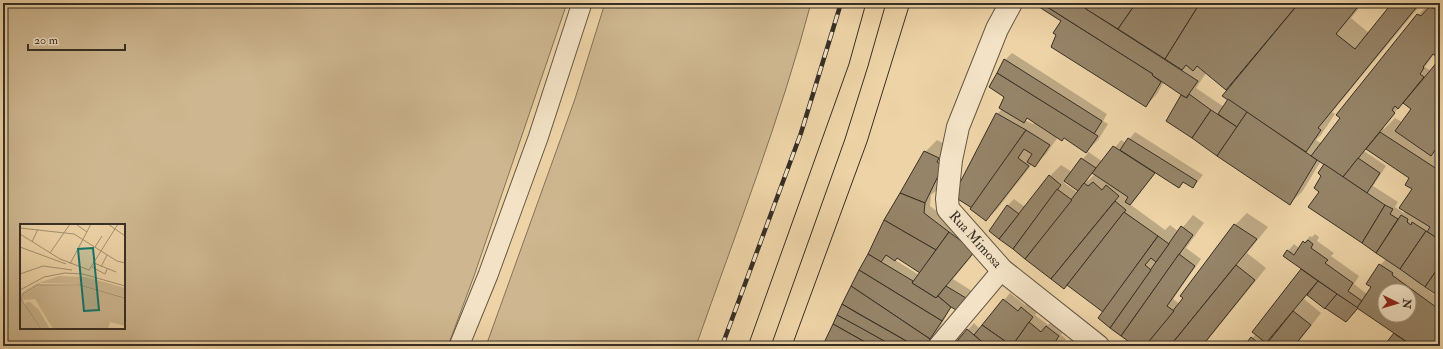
<svg xmlns="http://www.w3.org/2000/svg" width="1443" height="349" font-family="'IM FELL Double Pica',serif">
	<style>
		.green { fill: #ceb790; stroke: #82735a; fill-rule: evenodd }
		.shadow { fill: #0003; fill-rule: evenodd }
		.building { fill: #968468; stroke: #372f25; fill-rule: evenodd }
		.lines { fill: none; stroke-linecap: round; stroke-linejoin: round }
		.service-casing { stroke: #645845; stroke-width: 21 }
		.minor-casing { stroke: #645845; stroke-width: 24 }
		.service { stroke: #f3e2c5; stroke-width: 19 }
		.minor { stroke: #f3e2c5; stroke-width: 22 }
		.tram { stroke: #372f25; stroke-width: 1 }
		.rail-casing { stroke: #372f25; stroke-width: 4.5 }
		.rail { stroke: #f3e2c5; stroke-width: 3; stroke-dasharray: 9; stroke-linecap: butt }
		.labels { text-anchor: middle; stroke-width: 3.5; stroke-linejoin: round; paint-order: stroke }
		.street-label { font-size: 14px; fill: #372f25; stroke: #f3e2c5 }
		.inset-road { fill: none; stroke: #a49172; stroke-width: 1 }
		.view { fill: #0f766e; fill-opacity: 0.15; stroke: #0f766e; stroke-width: 2 }
		.inset-edge { fill: none; stroke: #372f25; stroke-width: 2 }
	</style>
	<rect width="100%" height="100%" fill="#edd3a6"/>
	<filter id="stains"><feTurbulence type="fractalNoise" baseFrequency=".005" numOctaves="4"/><feColorMatrix values="0 0 0 0 .2 0 0 0 0 .09 0 0 0 0 .02 0 0 0 .5 -.17"/></filter>
	<radialGradient id="worn" r=".72"><stop offset=".6" stop-color="#630" stop-opacity="0"/><stop offset="1" stop-color="#630" stop-opacity=".3"/></radialGradient>
	<g class="green">
		<path d="M3,3H567L474,276L448,346H3ZM21,225H124V328H21Z"/>
		<path d="M605,3H811C780,120 736,232 696,346H486L575,99Z"/>
	</g>
	<g class="shadow">
		<path d="M1038,3H1363L1351,18L1369,33L1393,3H1422L1332,112L1335,114L1321,135L1316,140L1322,144L1418,15L1425,8L1428,10L1434,3H1440V57L1434,54L1425,67L1431,71L1440,60V145L1439,146L1440,147V296L1422,283L1421,285L1440,299V346H1392L1388,343L1396,333L1359,307L1346,321L1308,294L1304,299L1321,313L1300,340L1307,346H1246L1256,334L1253,332L1302,269L1288,251L1294,244L1299,248L1310,236L1312,237L1315,234L1319,237L1317,241L1334,253L1331,256L1359,276L1354,284L1367,294L1372,287L1380,265L1386,259L1309,207L1321,192L1325,164L1321,161L1302,192L1290,203L1182,95L1183,94L1164,82L1157,94L1146,106L1063,21ZM1206,73L1228,90L1229,99L1224,107L1196,88ZM1403,102L1412,109L1402,122L1395,118L1384,129L1383,128ZM1366,149L1411,178L1413,189L1406,211L1404,213L1395,207L1398,202L1373,186L1386,166L1364,151ZM1385,291H1409V315H1385Z"/>
		<path d="M1012,53L1107,114L1103,121L1108,124L1098,140L1087,151L1103,162L1121,140L1126,143L1135,132L1203,175L1199,180L1193,187L1184,182L1179,187L1156,172L1131,205L1165,230L1170,225L1179,232L1193,215L1204,223L1186,248L1201,259L1173,299L1180,304L1185,298L1181,296L1235,225L1247,213L1268,227L1247,253L1266,268L1203,346H1137L1104,312L1067,284L1064,288L1014,249L1007,206L1014,199L1025,207L1050,176L1061,165L1072,172L1088,153L1064,137H1058L1046,154L1035,165L1032,164L998,208L986,220L997,114L1002,109L1006,97L1005,60ZM1028,117L1035,122L1033,124L1025,120ZM1093,173L1095,174L1088,181L1087,180ZM1066,181L1082,187L1078,193L1064,183Z"/>
		<path d="M937,140L950,147L954,154L937,190L931,195L930,206L956,226L986,239L953,279L972,291L965,303L952,306L940,327L941,328L935,338L927,346H823L853,285L925,152ZM898,257L921,272L919,275L895,260Z"/>
		<polygon points="1010,293 1025,305 1028,302 1039,310 1035,315 1048,325 1053,320 1064,329 1061,335 1066,339 1062,346 943,346 958,329 964,334 974,323 980,329"/>
	</g>
	<g class="building">
		<polygon points="1037,3 1041,3 1153,74 1152,75 1161,82 1146,107 1051,47 1056,35 1053,33 1061,21 1036,5"/>
		<polygon points="1041,3 1077,3 1198,81 1186,98 1152,75 1153,74"/>
		<polygon points="1090,3 1136,3 1118,29 1086,9"/>
		<polygon points="1136,3 1200,3 1165,59 1118,29"/>
		<polygon points="1200,3 1299,3 1226,90 1197,66 1193,71 1186,65 1182,70 1165,59"/>
		<polygon points="1299,3 1361,3 1336,34 1355,49 1392,3 1420,3 1318,128 1321,130 1306,152 1222,96"/>
		<polygon points="1430,6 1440,13 1440,58 1439,59 1433,54 1423,67 1424,68 1420,74 1424,77 1398,109 1395,106 1392,110 1395,113 1343,177 1311,156 1340,118 1336,115 1417,14 1421,16"/>
		<polygon points="1004,59 1102,121 1094,134 997,73"/>
		<polygon points="1438,61 1440,62 1440,143 1431,156 1395,131 1411,109 1403,103"/>
		<polygon points="997,73 1098,136 1086,153 1064,138 1062,141 1027,118 1024,123 999,108 1004,97 989,87"/>
		<polygon points="1189,94 1211,110 1192,138 1166,121 1181,95 1187,98"/>
		<polygon points="1228,99 1247,112 1237,127 1218,114"/>
		<polygon points="1211,110 1237,127 1217,156 1192,138"/>
		<polygon points="1247,112 1317,160 1290,205 1217,156"/>
		<polygon points="996,113 1026,130 972,208 953,196"/>
		<polygon points="1026,130 1050,145 1035,167 1027,162 1032,154 1024,149 1018,158 1029,166 986,221 970,209"/>
		<polygon points="1380,132 1440,171 1440,240 1427,232 1430,227 1399,208 1412,189 1405,185 1409,178 1366,149"/>
		<polygon points="1128,138 1197,181 1193,188 1183,182 1179,188 1120,150"/>
		<polygon points="1113,146 1155,173 1130,205 1125,202 1128,197 1092,173"/>
		<polygon points="924,151 939,158 937,162 943,166 925,203 900,193"/>
		<polygon points="1081,158 1096,168 1078,191 1064,181"/>
		<polygon points="1358,158 1380,173 1367,193 1343,177"/>
		<polygon points="1324,164 1385,205 1362,243 1308,207 1319,192 1314,188 1321,176 1318,173"/>
		<polygon points="1049,175 1061,185 1013,249 999,239"/>
		<polygon points="1093,182 1102,190 1106,185 1119,196 1051,279 1025,259 1084,183 1088,186"/>
		<polygon points="1057,189 1072,200 1025,259 1013,249"/>
		<polygon points="900,193 925,203 924,213 949,232 936,250 884,220"/>
		<polygon points="1115,201 1126,210 1064,289 1051,279"/>
		<polygon points="1007,205 1019,214 999,239 989,231"/>
		<polygon points="1385,205 1393,209 1390,214 1398,219 1376,253 1362,243"/>
		<polygon points="1124,212 1158,236 1103,312 1067,285"/>
		<polygon points="1401,215 1408,219 1407,222 1411,225 1412,222 1426,231 1400,269 1376,253"/>
		<polygon points="884,220 936,250 920,273 897,258 895,261 886,255 881,262 868,254"/>
		<polygon points="1234,224 1257,239 1170,346 1145,346 1183,298 1180,296"/>
		<polygon points="1181,226 1193,235 1121,336 1110,328"/>
		<polygon points="1426,231 1440,240 1440,265 1425,287 1400,269"/>
		<polygon points="949,232 975,251 936,298 912,283"/>
		<polygon points="1158,236 1169,244 1156,262 1151,258 1145,265 1151,270 1110,328 1098,318"/>
		<polygon points="1308,240 1313,244 1311,248 1328,260 1325,263 1353,283 1348,291 1362,301 1357,308 1283,256 1287,250 1294,255 1303,241 1305,243"/>
		<polygon points="868,254 913,281 912,283 936,298 938,296 951,307 942,321 859,270"/>
		<polygon points="1179,254 1195,266 1167,306 1174,311 1145,346 1135,346 1121,336"/>
		<path d="M1379,264L1393,273L1392,275L1440,310V346H1413L1357,308L1371,287L1366,284ZM1385,291H1409V315H1385Z"/>
		<polygon points="1236,265 1255,280 1202,346 1170,346"/>
		<polygon points="1440,265 1440,297 1425,287"/>
		<polygon points="1301,269 1318,281 1266,343 1252,332"/>
		<polygon points="859,270 942,321 930,339 851,286"/>
		<polygon points="1318,281 1337,294 1325,309 1307,295"/>
		<polygon points="851,286 930,339 927,346 915,346 842,304"/>
		<polygon points="946,286 966,298 958,311 951,307 938,296"/>
		<polygon points="1337,294 1358,308 1346,322 1325,308"/>
		<polygon points="1003,299 1018,311 1021,307 1033,317 1012,346 982,325"/>
		<polygon points="842,304 857,313 915,346 893,346 837,315"/>
		<polygon points="1293,311 1311,325 1294,346 1265,346"/>
		<polygon points="837,315 861,328 893,346 872,346 833,324"/>
		<polygon points="1029,322 1041,332 1046,326 1059,336 1055,342 1060,346 1012,346"/>
		<polygon points="833,324 872,346 825,346 823,345"/>
		<polygon points="982,325 1012,346 1007,346 1002,342 1000,346 987,346 974,335"/>
		<polygon points="967,329 974,335 987,346 954,345"/>
		<polygon points="1394,333 1396,335 1413,346 1390,346 1386,343"/>
		<polygon points="1251,337 1262,346 1244,346"/>
	</g>
	<g class="lines">
		<g class="service-casing">
			<g id="service">
				<polyline points="459,346 488,275 538,138 582,3"/>
				<polyline points="938,346 1002,270"/>
			</g>
		</g>
		<g class="minor-casing">
			<polyline id="minor" points="1011,3 997,29 958,127 951,160 947,199 948,209 1002,270 1098,346"/>
		</g>
		<use href="#service" class="service"/>
		<use href="#minor" class="minor"/>
		<g class="tram">
			<polyline points="748,346 849,64 866,3"/>
			<polyline points="771,346 845,139 868,66 886,3"/>
			<polyline points="792,346 867,142 910,3"/>
		</g>
		<g class="rail-casing">
			<polyline id="rail" points="722,346 801,133 841,3"/>
		</g>
		<use href="#rail" class="rail"/>
	</g>
	<g class="labels">
		<g class="street-label">
			<text transform="translate(976 239) rotate(48)" y="5">Rua Mimosa</text>
		</g>
	</g>
	<g transform="translate(20 224)">
		<rect width="105" height="105" fill="#edd3a6"/>
		<path d="M39,52L66,53L105,64V73L56,60L21,59L2,70L0,74L20,105H0V70L16,60ZM20,61L59,62L105,74V102L90,98L88,105H33L15,75L2,76L3,71ZM6,78H10L19,86L30,105H22L6,82Z" fill="#ceb790"/>
		<path class="inset-road" d="M88,0L105,12M57,1L67,8M0,4L54,10L97,37L105,39M0,10L40,35L69,46L98,0M12,18L18,5M0,23L46,40M75,23L82,12M30,29L50,0M74,39L96,48M50,40L71,0M72,43L85,50L87,45M81,43L87,31M0,50L23,42L52,46M0,66L24,53L45,49L63,50L105,62M21,105L1,75L3,70L18,61H59L105,74"/>
		<path class="view" d="M73,24L79,86L64,87L58,25Z"/>
		<rect width="105" height="105" class="inset-edge"/>
	</g>
	<rect width="1443" height="349" fill="none" stroke="#edd3a6" stroke-width="16"/>
	<rect x="4" y="4" width="1435" height="341" fill="none" stroke="#372f25" stroke-width="2"/>
	<rect x="8" y="8" width="1427" height="333" fill="none" stroke="#372f25"/>
	<g transform="translate(1397 303) rotate(95)"><circle r="19" fill="#f3e2c5" stroke="#a89a85"/>
	<path d="M0-3L7 15L0 10L-7 15Z" fill="#8f2418"/>
	<text y="-6" font-size="11" font-weight="bold" text-anchor="middle" fill="#372f25">N</text>
	</g>
	<path d="M28 44v6h97v-6" fill="none" stroke="#372f25" stroke-width="2"/>
	<text x="34" y="44" font-size="12" fill="#372f25" stroke="#f3e2c5" stroke-width="3" paint-order="stroke">20 m</text>
	<rect width="100%" height="100%" filter="url(#stains)"/>
	<rect width="100%" height="100%" fill="url(#worn)"/>
</svg>
